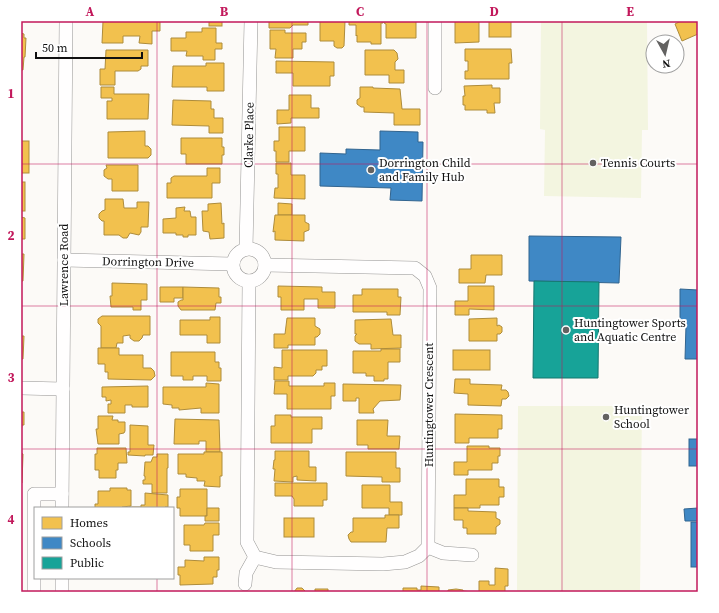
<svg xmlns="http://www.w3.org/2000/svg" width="719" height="613" font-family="'Source Serif 4',serif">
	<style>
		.pitch { fill: #f3f5e0 }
		.homes { fill: #f2c14e; stroke: #ae8c3b }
		.schools { fill: #3f88c5; stroke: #31648f }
		.public { fill: #17a398; stroke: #15776f }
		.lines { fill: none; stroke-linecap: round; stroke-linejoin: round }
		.minor-casing { stroke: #969594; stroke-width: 14 }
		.minor { stroke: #fffefe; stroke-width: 13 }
		.grid { fill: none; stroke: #c2185b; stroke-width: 1; stroke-opacity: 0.55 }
		.poi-dot { fill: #636261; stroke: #fff; stroke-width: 1.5 }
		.labels { text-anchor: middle; stroke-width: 4; stroke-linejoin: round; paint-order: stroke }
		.street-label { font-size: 12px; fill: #101010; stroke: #fff }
		.poi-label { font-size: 12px; fill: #101010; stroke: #fff; text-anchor: start }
		.neatline { fill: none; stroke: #c2185b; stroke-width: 1.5 }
		.grid-label { font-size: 13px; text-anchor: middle; font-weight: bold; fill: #c2185b }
	</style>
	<rect width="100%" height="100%" fill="#fcfaf7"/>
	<g class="pitch">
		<polygon points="541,21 647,21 648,130 642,130 641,198 544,196 545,130 540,129"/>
		<polygon points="518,406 642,406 640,592 517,592"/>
	</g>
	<g class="homes">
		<polygon points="103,21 160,21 160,31 152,31 152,44 139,43 140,36 123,36 123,43 102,43"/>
		<rect x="209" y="21" width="13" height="5"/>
		<polygon points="269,21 308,21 308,25 293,25 290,28 269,28"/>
		<polygon points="320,21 345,21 344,46 342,48 337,48 334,46 334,41 320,41"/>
		<polygon points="349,21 383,21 383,23 381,23 381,44 371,44 371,42 357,42 357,35 356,36 356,25 349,25"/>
		<polygon points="384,21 416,21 416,38 386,38 386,24 384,23"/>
		<polygon points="455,21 479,21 479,42 455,43"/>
		<rect x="489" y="21" width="22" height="16"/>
		<polygon points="681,21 698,21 698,34 682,41 675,24"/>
		<polygon points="202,28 216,28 216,43 222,43 222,49 215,49 215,60 203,60 203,56 186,56 187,51 171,51 171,38 186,38 186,32 202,32"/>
		<polygon points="270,30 285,30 285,33 306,33 306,42 302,42 302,49 293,49 293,58 275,58 276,49 270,49"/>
		<polygon points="21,33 24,34 24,38 26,38 25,57 24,57 23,70 21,70"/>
		<polygon points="465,49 511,49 512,63 509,63 509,79 465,79 465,71 468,71 468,61 465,61"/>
		<polygon points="106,50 148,50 148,66 141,66 141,69 138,71 115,71 115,85 100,85 100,69 105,69"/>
		<polygon points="365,50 394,50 397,53 398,59 395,62 395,70 404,70 404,83 389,83 389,75 365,75"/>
		<polygon points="276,61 334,62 334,76 330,76 330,86 293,86 293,73 276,73"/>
		<polygon points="206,63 224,63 224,91 207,91 207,87 172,87 173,66 206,66"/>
		<polygon points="492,85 492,88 500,88 500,103 494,103 495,113 487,113 487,110 465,110 465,105 463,105 463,96 465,96 464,86"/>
		<polygon points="101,87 114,87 114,94 149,94 148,119 107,119 107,101 112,101 112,98 101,98"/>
		<polygon points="360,87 373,87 373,88 400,89 402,109 420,109 420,125 394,125 394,113 364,112 364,107 361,107 357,104 357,100 360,98"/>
		<polygon points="289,95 311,95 311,108 319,108 319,118 291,118 291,123 277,124 277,110 289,110"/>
		<polygon points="173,100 211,101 211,109 214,109 214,118 223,118 223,133 209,133 209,126 172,125"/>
		<polygon points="279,127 305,127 305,151 289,151 289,162 276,162 276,151 274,151 274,141 279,141"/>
		<polygon points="145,131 145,146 148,146 151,149 151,155 148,158 108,158 108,132"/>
		<polygon points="181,138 222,138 222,147 224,147 224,155 222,155 222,164 186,164 186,154 181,154"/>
		<rect x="21" y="141" width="8" height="32"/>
		<polygon points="276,163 291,163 291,175 305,175 305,199 274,198 275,188 278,188 278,174 276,174"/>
		<polygon points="106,165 138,165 138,191 112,191 112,179 108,179 104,176 104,170 107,168"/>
		<polygon points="207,168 220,168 220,183 212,183 212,198 167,198 167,183 171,183 171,178 174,176 207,176"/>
		<rect x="21" y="182" width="4" height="29"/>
		<polygon points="105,199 123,199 124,208 137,208 137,202 149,202 148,227 141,227 141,232 139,235 130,233 127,238 123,238 119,235 104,235 104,221 102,221 99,218 99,214 102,211 105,210"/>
		<polygon points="221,203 222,224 224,223 224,238 210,239 209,232 203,231 202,211 208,211 208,204"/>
		<polygon points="278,203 292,204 292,215 278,215"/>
		<polygon points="185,207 184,211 190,211 191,217 196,217 196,235 188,235 188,237 183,237 183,235 176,235 176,233 163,233 163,219 176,218 176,208"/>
		<polygon points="275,215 305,215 305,222 309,224 309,230 304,232 304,241 275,240 275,231 273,232"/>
		<polygon points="21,217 25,218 25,239 21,239"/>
		<polygon points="21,254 24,254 23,281 21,281"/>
		<polygon points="471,255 502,255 502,275 486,275 485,283 459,283 459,269 471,269"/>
		<polygon points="112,283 147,284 147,300 141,300 141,310 133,310 133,307 111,307 110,296 112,296"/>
		<polygon points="278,286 322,287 322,292 335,292 335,308 318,308 318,299 304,299 304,310 281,310 281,297 278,297"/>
		<polygon points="468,286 494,286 494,310 469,309 469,315 455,315 455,301 468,301"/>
		<polygon points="160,287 183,287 183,298 174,298 174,302 160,302"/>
		<polygon points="183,287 219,288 219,297 221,297 221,303 216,303 215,310 181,310 178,306 178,302 181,300 183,300"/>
		<polygon points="362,289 398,289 398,297 401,297 400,315 387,315 387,312 353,312 353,295 362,295"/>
		<polygon points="102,316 150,316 150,335 143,335 142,338 139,341 134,341 130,338 130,335 123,336 123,343 117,343 116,348 101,348 101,326 98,323 98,319"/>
		<polygon points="210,317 220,317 220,343 207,343 207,335 180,335 180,320 210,320"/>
		<polygon points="287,318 315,318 315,326 320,329 320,334 317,337 315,337 315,345 288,345 288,348 274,348 274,334 285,334"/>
		<polygon points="497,318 497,326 499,325 502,327 502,332 500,334 497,334 497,341 469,341 469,319"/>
		<polygon points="391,319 393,335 401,335 401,348 371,349 371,344 359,344 355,341 355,336 357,334 355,334 355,320"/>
		<polygon points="21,336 24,336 23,359 21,359"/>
		<polygon points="98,348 119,348 119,355 143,355 143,368 151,368 154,371 155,376 151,380 108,379 108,372 105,372 105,364 98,364"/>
		<polygon points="381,349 400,349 400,362 388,362 388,379 384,379 384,381 374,381 374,376 366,376 366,373 353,373 353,351 381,351"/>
		<polygon points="282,350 327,350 327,366 322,366 322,370 316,370 316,373 313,376 288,376 288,380 274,380 274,367 282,368"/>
		<rect x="453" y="350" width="37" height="20"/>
		<polygon points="171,352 215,352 215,362 219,362 219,368 221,368 221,381 207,381 207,376 193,376 193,380 183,380 183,376 171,376"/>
		<polygon points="455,379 470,379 470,384 502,385 501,390 506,390 508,392 509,396 506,399 502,399 501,406 468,405 468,394 454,393"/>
		<polygon points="275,381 289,381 289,386 324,386 324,383 335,383 335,396 331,396 331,409 287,409 287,394 274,394"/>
		<polygon points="206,383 219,384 219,413 201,413 201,408 179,410 179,408 172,408 172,405 163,404 163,387 206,387"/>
		<polygon points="343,384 401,385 400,400 380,401 373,409 374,413 359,413 359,398 356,398 356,401 343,401"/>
		<polygon points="148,386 148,407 132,407 132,405 125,405 125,413 108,413 108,404 111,404 111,400 106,401 106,397 102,397 102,387"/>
		<polygon points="21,407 21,412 24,412 24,425 22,425 21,432"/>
		<polygon points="455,414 502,415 502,429 498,429 498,438 469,438 469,443 455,443"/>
		<polygon points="275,415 291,415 291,417 322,417 322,429 312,429 312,443 271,443 271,426 275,426"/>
		<polygon points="98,416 113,416 112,420 118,420 118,422 125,422 125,431 124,433 119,434 119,444 98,444 96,429 98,429"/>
		<polygon points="175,419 219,420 220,452 206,452 206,441 199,441 199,444 174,444"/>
		<polygon points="357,420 388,420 387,436 400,436 399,449 368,449 368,445 357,445"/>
		<polygon points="130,425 148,426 148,445 154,445 153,455 145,455 145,456 128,455 128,452 130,452"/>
		<polygon points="467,446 489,446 489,448 500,448 500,456 498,456 498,463 492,463 492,470 468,470 468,475 454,475 454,462 467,462"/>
		<polygon points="97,448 126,448 127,463 118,463 118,470 116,470 116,478 99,478 99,470 95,470 95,454 97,454"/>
		<polygon points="275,451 309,451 309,467 316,467 316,481 297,480 297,476 293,477 293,482 274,481 275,469 273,469 274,460 275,460"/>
		<polygon points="204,452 222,452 222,476 220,476 220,487 204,486 205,481 197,481 197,478 186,477 186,474 178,474 178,454 204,454"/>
		<polygon points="346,452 396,452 396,468 400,468 400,482 382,482 382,477 346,476"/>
		<polygon points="21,453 23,454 22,483 21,483"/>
		<polygon points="157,454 168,454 168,468 167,468 167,493 152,493 152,484 143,484 143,480 145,480 145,476 144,476 145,462 151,462 153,457 157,457"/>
		<polygon points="466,479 499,479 499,487 504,487 504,497 499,497 499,505 480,505 480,508 454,508 454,495 466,495"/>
		<polygon points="275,483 327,483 327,500 323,500 323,506 294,506 294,499 292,496 275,496"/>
		<polygon points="362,485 390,485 390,502 402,502 402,515 389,515 389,508 362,508"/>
		<polygon points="110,488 127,488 127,490 131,490 131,506 122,507 122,508 95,508 95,504 98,504 98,491 110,491"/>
		<polygon points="180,489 207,489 207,516 180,516 180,508 177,508 177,497 180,497"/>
		<polygon points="145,493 168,495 168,507 165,507 165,508 129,508 129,507 141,507 141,505 145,505"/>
		<polygon points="207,508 219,508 219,521 205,521 205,516 207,516"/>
		<polygon points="454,508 468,508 468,511 496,512 496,518 500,520 500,524 496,527 496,534 467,534 467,528 463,528 463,520 454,520"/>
		<polygon points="385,515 399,515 399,528 387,528 386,542 351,542 349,539 348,535 351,532 353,532 353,518 385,518"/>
		<rect x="284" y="518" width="30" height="19"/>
		<polygon points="205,523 219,523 219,535 213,535 213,551 190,551 190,545 184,545 184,525 204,525"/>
		<polygon points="204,557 219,557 219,570 217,570 217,577 213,577 213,584 180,585 180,575 178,575 178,567 185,567 185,560 204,561"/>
		<polygon points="495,568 508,569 508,586 505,586 505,592 479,592 479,581 489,581 489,585 495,585"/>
		<polygon points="421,586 439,587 439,592 403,592 403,588 417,588 417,590 421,590"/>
		<polygon points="297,588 302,588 306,592 315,592 315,589 328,589 328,592 294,592"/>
		<polygon points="456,589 463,590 463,591 473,592 448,592 448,590"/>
	</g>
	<g class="schools">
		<polygon points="380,131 418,132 418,142 423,142 422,201 390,200 391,188 320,186 320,153 346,154 346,149 380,150"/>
		<polygon points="529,236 621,237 619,283 529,281"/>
		<polygon points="680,289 698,290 698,359 685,359 686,325 680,325"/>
		<rect x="689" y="439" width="9" height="27"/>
		<polygon points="698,508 698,521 685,521 684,509"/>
		<rect x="691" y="522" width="7" height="45"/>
	</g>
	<polygon class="public" points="534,281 599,282 598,378 533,378"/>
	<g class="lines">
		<g class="minor-casing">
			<g id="minor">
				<polyline points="435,88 435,21"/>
				<circle cx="249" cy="265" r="16"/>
				<polyline points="246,249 251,21"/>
				<polyline points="64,260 232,264"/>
				<polyline points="249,281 247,542 255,557 276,562 383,564 405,562 419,556 428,547 430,288 425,276 415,268 265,265"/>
				<polyline points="21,388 63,389"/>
				<polyline points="62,508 66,21"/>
				<polyline points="428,547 443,553 472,555"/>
				<polyline points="245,584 246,573 255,557"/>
				<polyline points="34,592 34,494 62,494"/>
				<polyline points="62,592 62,578"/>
			</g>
		</g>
		<use href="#minor" class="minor"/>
	</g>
	<path class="grid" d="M157,21V508M292,21V592M427,21V592M562,21V592M21,164H698M21,306H698M21,449H698M157,578V592"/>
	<g class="poi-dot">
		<circle cx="593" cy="163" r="4"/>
		<circle cx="371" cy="170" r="4"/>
		<circle cx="566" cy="330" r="4"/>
		<circle cx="606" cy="417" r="4"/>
	</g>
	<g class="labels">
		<g class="street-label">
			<text transform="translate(249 135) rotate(-89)" y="4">Clarke Place</text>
			<text transform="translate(148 262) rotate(1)" y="4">Dorrington Drive</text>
			<text transform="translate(64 265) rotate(-90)" y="4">Lawrence Road</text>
			<text transform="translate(429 405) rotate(-90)" y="4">Huntingtower Crescent</text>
		</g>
		<g class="poi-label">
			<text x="379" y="167">Dorrington Child<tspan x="379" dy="14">and Family Hub</tspan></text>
			<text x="601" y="167">Tennis Courts</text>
			<text x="574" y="327">Huntingtower Sports<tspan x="574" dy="14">and Aquatic Centre</tspan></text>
			<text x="614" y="414">Huntingtower<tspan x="614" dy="14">School</tspan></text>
		</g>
	</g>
	<rect width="719" height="613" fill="none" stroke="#ffffff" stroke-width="44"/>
	<rect x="34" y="507" width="140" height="72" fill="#ffffff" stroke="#9f9f9f"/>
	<rect x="42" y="517" width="20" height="12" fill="#f2c14e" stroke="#9f9f9f"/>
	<text x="70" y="527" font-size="12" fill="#101010">Homes</text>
	<rect x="42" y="537" width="20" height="12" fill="#3f88c5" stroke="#9f9f9f"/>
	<text x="70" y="547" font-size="12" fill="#101010">Schools</text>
	<rect x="42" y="557" width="20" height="12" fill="#17a398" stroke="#9f9f9f"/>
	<text x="70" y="567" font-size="12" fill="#101010">Public</text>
	<g transform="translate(665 54) rotate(172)"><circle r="19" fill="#ffffff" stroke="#9f9f9f"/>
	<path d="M0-3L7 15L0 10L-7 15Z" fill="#636261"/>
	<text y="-6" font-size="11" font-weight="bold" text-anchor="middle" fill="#101010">N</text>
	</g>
	<path d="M36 52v6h106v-6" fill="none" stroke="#101010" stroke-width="2"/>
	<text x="42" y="52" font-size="12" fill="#101010" stroke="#ffffff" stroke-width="3" paint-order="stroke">50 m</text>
	<rect x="22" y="22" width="675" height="569" class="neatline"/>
	<g class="grid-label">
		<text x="90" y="16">A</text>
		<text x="224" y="16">B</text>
		<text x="360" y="16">C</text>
		<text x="494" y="16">D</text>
		<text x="630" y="16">E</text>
		<text x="11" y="98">1</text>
		<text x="11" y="240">2</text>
		<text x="11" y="382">3</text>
		<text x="11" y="524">4</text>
	</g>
</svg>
